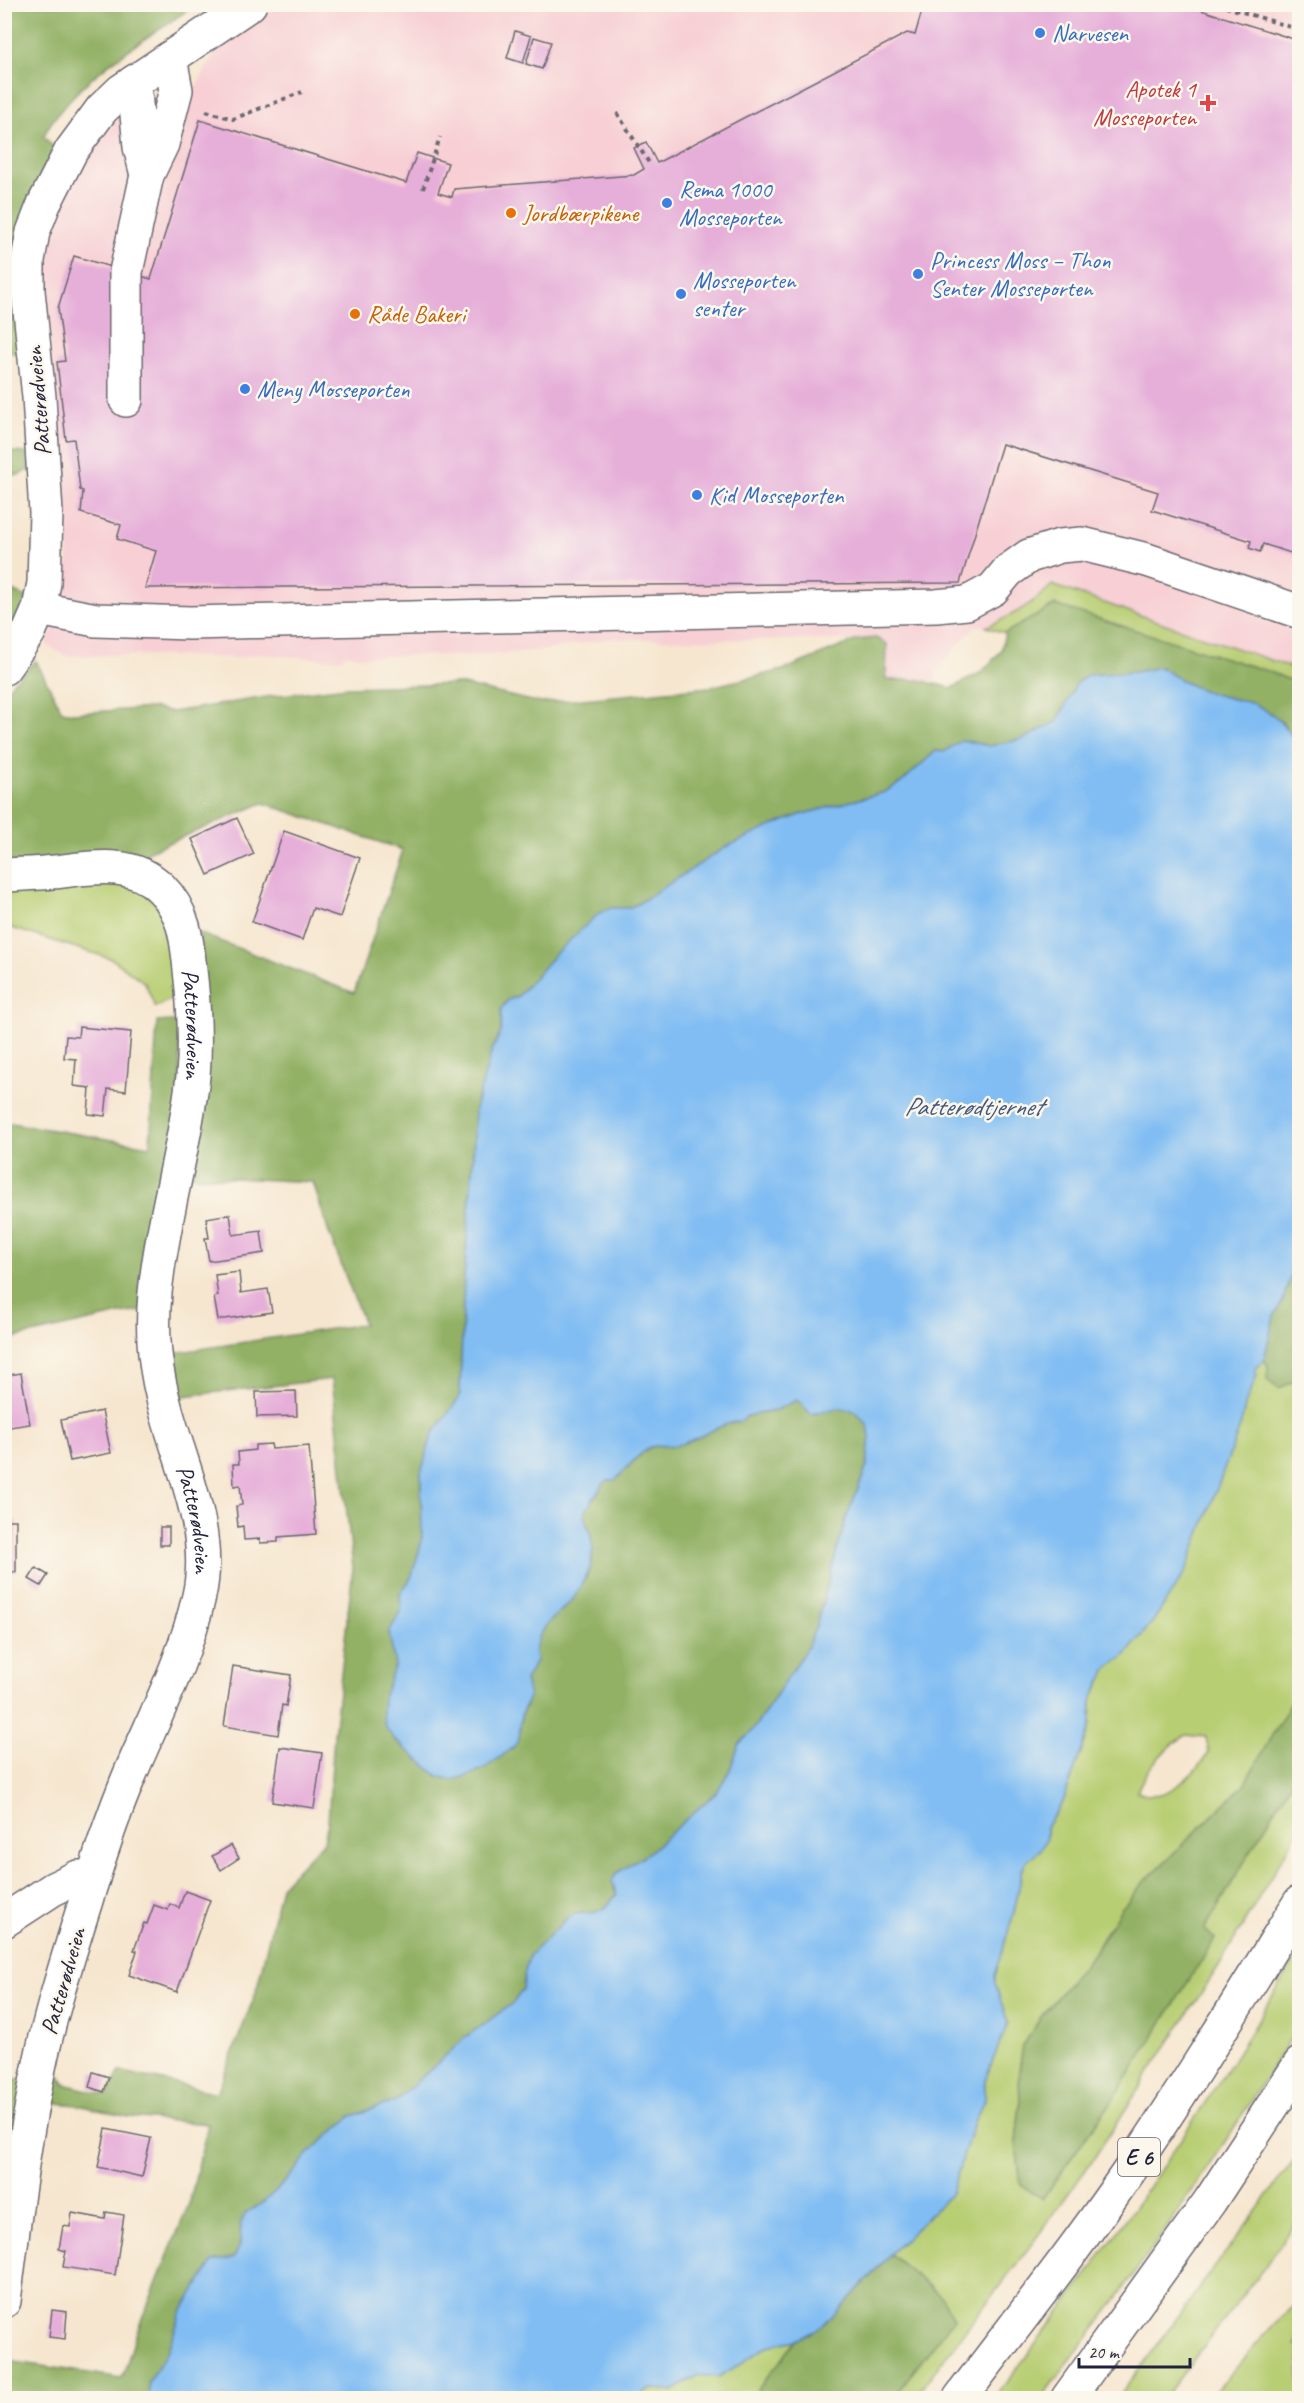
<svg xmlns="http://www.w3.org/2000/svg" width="1304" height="2403" font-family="Caveat,sans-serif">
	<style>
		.built { fill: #f7cfd4 }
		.green { fill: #b8ce73; stroke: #6d7857; stroke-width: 1.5; fill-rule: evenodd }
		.forest { fill: #92b165; stroke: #5a6a50; stroke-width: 1.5 }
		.water { fill: #81bdf3; stroke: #527097; stroke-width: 1.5 }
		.building { fill: #e6afd9 }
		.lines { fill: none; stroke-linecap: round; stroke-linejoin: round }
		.minor-casing { stroke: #6c676f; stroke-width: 36 }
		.highway-casing { stroke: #6c676f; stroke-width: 36 }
		.path { stroke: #6c676f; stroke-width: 4; stroke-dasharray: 4.5 4.5; stroke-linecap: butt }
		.minor { stroke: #fff; stroke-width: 33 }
		.highway { stroke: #fff; stroke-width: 33 }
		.shop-dot { fill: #3f7fe0; stroke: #fbf7ec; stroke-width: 2 }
		.health-dot { fill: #e0444e; stroke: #fbf7ec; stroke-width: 2 }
		.food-dot { fill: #e8710a; stroke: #fbf7ec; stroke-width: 2 }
		.labels { text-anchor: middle; stroke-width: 5; stroke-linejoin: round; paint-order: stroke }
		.shield { fill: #fbf7ec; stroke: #636270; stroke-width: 1.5 }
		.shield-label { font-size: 22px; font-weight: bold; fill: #22223b }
		.shop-label { font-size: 24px; fill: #366cbe; stroke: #fbf7ec; text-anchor: start }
		.health-label { font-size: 24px; fill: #be3a42; stroke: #fbf7ec; text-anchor: end }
		.food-label { font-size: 24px; fill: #c56008; stroke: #fbf7ec; text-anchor: start }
		.street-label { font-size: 24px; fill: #22223b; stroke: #fbf7ec }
		.water-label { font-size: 26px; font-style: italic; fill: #43587b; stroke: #fbf7ec }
	</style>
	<rect width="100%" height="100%" fill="#fbf7ec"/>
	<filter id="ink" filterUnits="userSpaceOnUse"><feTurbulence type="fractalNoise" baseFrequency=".0167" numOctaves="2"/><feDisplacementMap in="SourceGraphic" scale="12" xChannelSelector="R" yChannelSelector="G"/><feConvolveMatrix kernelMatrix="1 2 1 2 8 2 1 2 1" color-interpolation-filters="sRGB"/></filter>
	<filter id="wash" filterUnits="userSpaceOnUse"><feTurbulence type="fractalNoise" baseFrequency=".008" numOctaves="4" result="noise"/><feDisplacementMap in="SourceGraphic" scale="24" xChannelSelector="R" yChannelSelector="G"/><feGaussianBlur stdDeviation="1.35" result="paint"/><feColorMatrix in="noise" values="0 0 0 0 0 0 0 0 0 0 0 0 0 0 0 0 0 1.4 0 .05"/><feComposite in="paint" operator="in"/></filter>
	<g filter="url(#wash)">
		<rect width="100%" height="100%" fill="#f6e6cf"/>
		<polygon class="built" points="280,5 1299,5 1299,670 1052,585 1013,616 986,626 976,626 938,668 935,680 886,680 887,644 876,638 857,640 606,639 546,650 467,656 417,655 364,657 346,654 342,658 326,659 257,654 237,658 146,655 66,656 46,645 64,599 69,551 47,309 43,296 50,243 62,201 72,180 118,119 154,95 197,85 215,53 222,46"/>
		<g class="green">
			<path d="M1052,585L1299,670V684L1270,672L1056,606L1005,633L986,627C1011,616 1032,605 1052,585Z"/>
			<polygon points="123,882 138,886 166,914 178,996 155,1007 145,983 112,959 5,926 4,886"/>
			<path d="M1283,1301L1294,1381L1299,1372V1682L1289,1706L1243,1786L1144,1882L1106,1931L1093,1954L1043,2014L1023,2046L1019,2071L1020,2105L1016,2143L1021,2185L1042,2199L1115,2097L1215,1939L1204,1930L1299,1769V1829L1220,1964L1092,2161L1034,2241L914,2398H878L895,2395L954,2318L931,2286L905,2268L890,2254L853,2295L811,2333L797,2340L751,2398H639L1014,1912L1023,1868L1027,1861L1041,1849L1046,1840V1827L1063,1802L1091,1724L1092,1699L1102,1679L1091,1642ZM1186,1735L1206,1737L1209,1753C1194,1774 1165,1805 1137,1792C1146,1768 1165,1748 1186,1735Z"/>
			<path d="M1299,1953V2025L1232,2131L1177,2213L1110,2308L1041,2398H994C1105,2257 1206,2107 1299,1953Z"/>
			<polygon points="1299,2153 1299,2218 1270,2260 1164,2398 1118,2398"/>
			<polygon points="1299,2302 1299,2337 1295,2345 1299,2345 1299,2398 1210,2398 1274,2324"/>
		</g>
		<g class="forest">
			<path d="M5,5H195C149,38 97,65 61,110C54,119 47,126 44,137L54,148L30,206L19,352L5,354Z"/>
			<polygon points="5,447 13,452 26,453 29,470 18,475 5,476"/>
			<polygon points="5,588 27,597 5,650"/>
			<path d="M1055,605L1270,672L1299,684V744L1284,724L1255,704L1209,693L1184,682L1160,667L1135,672L1087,675L1077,683L1057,722L1023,739L989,746L962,740L944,752L936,751L902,782L885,792L800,815L772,826L726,848L636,905L626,908H611L556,953L518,996L508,1000L501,1009V1032L492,1050L482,1090L477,1098L464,1279L460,1391L458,1400L432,1435L421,1473L422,1541L411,1578L400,1594L401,1611L389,1632L395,1665L394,1673L519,1739L521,1715L526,1706L525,1680L536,1661L535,1649L539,1637L547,1624L566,1606L587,1577L590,1568L593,1549L591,1537L584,1513L603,1484L608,1480H615C626,1470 637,1455 649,1448C659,1443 667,1447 677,1445C700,1440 718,1423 741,1421C752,1411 762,1415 774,1411C782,1408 788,1402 797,1400L814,1414L838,1408L855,1411L868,1425L870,1436L867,1466L846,1519L816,1627L808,1647L766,1711L750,1734L739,1744L730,1770L717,1792L649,1852L616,1874L614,1889L617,1893C601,1917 598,1911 575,1914L566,1919L531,1955L525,1970L523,1989L514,2002L466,2037L396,2101L352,2116L310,2152L287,2180L264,2202L246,2213L241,2222L240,2245L234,2258L213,2262L181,2313L168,2350L149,2382V2398H7L9,2361L122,2378L138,2329L190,2201L208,2124L128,2117L78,2105L45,2102L53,2062L64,2084L107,2095L120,2071L217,2093L256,1992L281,1886L324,1841L328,1822L334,1735L353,1568L332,1379L176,1397L167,1354L364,1324L329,1233L313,1182L190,1176L199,933L354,993L403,850L263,803L154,849L138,860L5,865V693L13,682L36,661L62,711L74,713L154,708L172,712L273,696L347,687L459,684L541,703L710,687L783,670L857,640L876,638L887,644L886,680H919L952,688L982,672L1001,651L1005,633Z"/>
			<polygon points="172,1021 180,1021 180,1093 141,1311 121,1314 5,1340 4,1122 150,1146 157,1022"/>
			<polygon points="1299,1275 1299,1372 1294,1381 1279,1389 1267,1380 1268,1367 1264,1360 1274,1316 1283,1301 1290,1277"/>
			<polygon points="1299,1682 1299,1769 1204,1930 1215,1939 1115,2097 1042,2199 1021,2185 1016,2143 1020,2105 1019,2071 1023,2046 1043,2014 1093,1954 1121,1909 1144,1882 1243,1786 1289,1706"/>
			<polygon points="5,2079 27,2079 5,2204"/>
			<polygon points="890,2254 942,2297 954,2319 895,2395 878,2398 751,2398 797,2340 811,2333 853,2295"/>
		</g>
		<path class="water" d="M1160,667L1184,682L1209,693L1255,704L1275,716L1299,744V1252L1295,1260L1283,1301L1274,1316L1264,1360L1255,1370L1257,1376L1246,1402L1240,1427L1186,1571L1154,1620L1125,1656L1108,1668L1092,1699L1091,1724L1063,1802L1046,1827V1840L1041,1849L1027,1861L1023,1868L1014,1912L995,1976V1983L1008,2023L985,2080V2100L974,2122L951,2194L890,2254L833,2317L811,2333L797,2340L768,2346L719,2377L698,2375L672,2392C656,2388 650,2386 639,2398H149V2382L168,2350L181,2313L213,2262L234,2258L240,2245L241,2222L246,2213L264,2202L287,2180L310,2152L352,2116L396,2101L466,2037L514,2002L523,1989L525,1970L530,1955L566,1919L575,1914C599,1911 600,1917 617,1894L612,1881L616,1874L649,1852L717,1792L730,1770L739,1744L750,1734L766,1711L808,1646L816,1626L846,1519L867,1466L870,1436L868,1425L855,1411L838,1408L811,1414L797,1400L774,1411L747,1416L742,1421C718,1423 700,1440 677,1445C667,1447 659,1443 649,1448C637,1455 626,1470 615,1480H608L603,1484L584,1513L591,1537L593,1549L590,1568L574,1598L547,1624L539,1637L535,1649L536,1661L525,1680L529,1697L521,1715L519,1739L513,1748L485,1768L467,1776L452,1780L438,1776L395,1740L385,1727L382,1714L383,1698L395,1665L389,1632L401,1611L400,1594L411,1578L422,1541L421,1473L432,1435L458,1400L460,1391L464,1279L473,1159L475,1109L492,1050L501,1032V1009L508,1000L518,996L556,953L599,913L611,908H626L636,905L726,847L772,826L800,815L885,792L902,782L936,751L944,752L962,740L989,746L1023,739L1057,722L1077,683L1087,675L1135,672Z"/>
		<g id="blocks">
			<g class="building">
				<polygon points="924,4 1182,4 1300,41 1300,556 1263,544 1260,552 1249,548 1251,541 1152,510 1158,492 1002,444 960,583 145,588 156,551 117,539 121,525 81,513 83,491 80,490 74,439 66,440 57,362 65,361 58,308 74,256 151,279 200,120 406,183 417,153 448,163 438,193 452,197 454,189 634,175 644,169 634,148 646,142 657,163 907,33 915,35"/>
				<polygon points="515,31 531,36 523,63 507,58"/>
				<polygon points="534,37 551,42 542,69 526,64"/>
				<polygon points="237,818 254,854 208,875 192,839"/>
				<polygon points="284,831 360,858 340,917 313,908 302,940 252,922"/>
				<polygon points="79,1027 131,1032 126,1091 108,1089 105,1116 88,1114 90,1088 74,1086 76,1059 64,1058 66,1036 78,1037"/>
				<polygon points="230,1214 233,1235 261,1231 264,1253 209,1261 205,1238 209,1238 206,1218"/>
				<polygon points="239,1272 241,1293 268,1289 272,1312 218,1320 214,1297 218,1296 215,1275"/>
				<polygon points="21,1373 30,1424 4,1428 4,1376"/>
				<polygon points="296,1391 297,1416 257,1417 256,1392"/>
				<polygon points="102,1411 111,1453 70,1461 61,1420"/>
				<polygon points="271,1444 272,1449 309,1446 316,1534 278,1537 278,1542 260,1543 260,1539 244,1540 243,1526 238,1527 236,1506 242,1505 240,1485 234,1486 233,1464 239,1464 238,1452 255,1450 255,1445"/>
				<rect x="4" y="1520" width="12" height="52"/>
				<rect x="160" y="1527" width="9" height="18"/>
				<polygon points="36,1568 48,1575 41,1586 29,1579"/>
				<polygon points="233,1666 291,1675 286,1706 282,1705 278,1735 224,1726"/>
				<polygon points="280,1747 322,1753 314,1808 272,1802"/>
				<polygon points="231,1845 239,1858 221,1870 212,1856"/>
				<polygon points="185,1891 210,1900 177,1992 129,1975 137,1951 134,1950 144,1923 147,1924 154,1905 168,1910 170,1904 179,1908"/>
				<polygon points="93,2072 109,2077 104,2092 89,2087"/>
				<polygon points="106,2129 151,2138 142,2177 98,2167"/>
				<polygon points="106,2212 124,2215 115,2275 63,2267 66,2251 59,2249 63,2226 70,2227 72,2213 105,2219"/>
				<polygon points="52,2310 67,2312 65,2339 49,2337"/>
			</g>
		</g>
	</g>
	<g filter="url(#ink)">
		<use href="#blocks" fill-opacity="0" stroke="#6c676f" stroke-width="1.5"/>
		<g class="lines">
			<g class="minor-casing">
				<g id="minor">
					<polyline points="134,82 140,147 147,175"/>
					<polyline points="126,400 126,272 147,175 162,144 176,90 170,58"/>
					<polyline points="39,609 96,620 190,623 936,606 967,603 993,589 1008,571 1029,556 1060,546 1082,544 1147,560 1300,612"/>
					<polyline points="4,668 29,632 39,609 44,583 46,513 39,397 28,291 28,260 33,232 44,204 71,151 102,109 121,91 250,4"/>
					<path id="s1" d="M4,875C21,874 37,874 53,872C91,868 132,859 161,888C184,911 187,939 190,970C194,1005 196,1041 193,1076C185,1149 162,1221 155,1293C151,1337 155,1371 167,1414C184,1473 213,1534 199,1596C185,1660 153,1719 128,1779C115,1811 103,1845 93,1878C72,1945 49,2014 36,2083C22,2155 13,2228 4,2301"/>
					<polyline points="4,1921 53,1889 78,1877 93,1878"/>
				</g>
			</g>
			<g class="highway-casing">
				<g id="highway">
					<path d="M960,2398C1022,2316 1087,2235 1144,2149C1198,2068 1249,1985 1300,1902"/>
					<polyline points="1068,2398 1210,2201 1300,2064"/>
				</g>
			</g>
			<g class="path">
				<polyline points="1217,4 1300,30"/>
				<polyline points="206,111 233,119 302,92"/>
				<polyline points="617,113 651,166"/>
				<polyline points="423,189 440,137"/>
			</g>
			<use href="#minor" class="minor"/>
			<use href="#highway" class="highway"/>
		</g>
	</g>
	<g class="shop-dot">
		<circle cx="1040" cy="33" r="6"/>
		<circle cx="667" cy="203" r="6"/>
		<circle cx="918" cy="274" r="6"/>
		<circle cx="681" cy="294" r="6"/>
		<circle cx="245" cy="389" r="6"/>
		<circle cx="697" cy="495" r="6"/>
	</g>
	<path class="health-dot" d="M1205 94h6v6h6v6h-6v6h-6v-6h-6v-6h6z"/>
	<g class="food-dot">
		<circle cx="511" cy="213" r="6"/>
		<circle cx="355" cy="314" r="6"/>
	</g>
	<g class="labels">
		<rect class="shield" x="1118" y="2138" width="42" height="38" rx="4.5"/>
		<g class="shield-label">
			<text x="1139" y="2165">E 6</text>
		</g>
		<g class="shop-label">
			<text x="1052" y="41">Narvesen</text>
			<text x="679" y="197">Rema 1000<tspan x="679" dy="28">Mosseporten</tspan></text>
			<text x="930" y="268">Princess Moss – Thon<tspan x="930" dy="28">Senter Mosseporten</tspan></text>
			<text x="693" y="288">Mosseporten<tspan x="693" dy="28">senter</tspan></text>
			<text x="257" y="397">Meny Mosseporten</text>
			<text x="709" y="503">Kid Mosseporten</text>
		</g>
		<g class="health-label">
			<text x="1196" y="97">Apotek 1<tspan x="1196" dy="28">Mosseporten</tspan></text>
		</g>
		<g class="food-label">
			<text x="523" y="221">Jordbærpikene</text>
			<text x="367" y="322">Råde Bakeri</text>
		</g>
		<g class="street-label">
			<text transform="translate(38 401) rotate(-95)" y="8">Patterødveien</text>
			<text dy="8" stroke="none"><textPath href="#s1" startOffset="306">Patterødveien</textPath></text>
			<text dy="8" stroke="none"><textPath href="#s1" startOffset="810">Patterødveien</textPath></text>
			<text transform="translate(63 1981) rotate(-74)" y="8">Patterødveien</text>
		</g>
		<g class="water-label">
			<text x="973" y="1115">Patterødtjernet</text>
		</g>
	</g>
	<rect width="1304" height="2403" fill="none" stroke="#fbf7ec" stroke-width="24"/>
	<path d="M1079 2358v9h111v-9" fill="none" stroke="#22223b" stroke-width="3"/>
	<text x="1088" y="2358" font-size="18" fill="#22223b" stroke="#fbf7ec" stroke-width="4.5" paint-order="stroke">20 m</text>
</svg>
